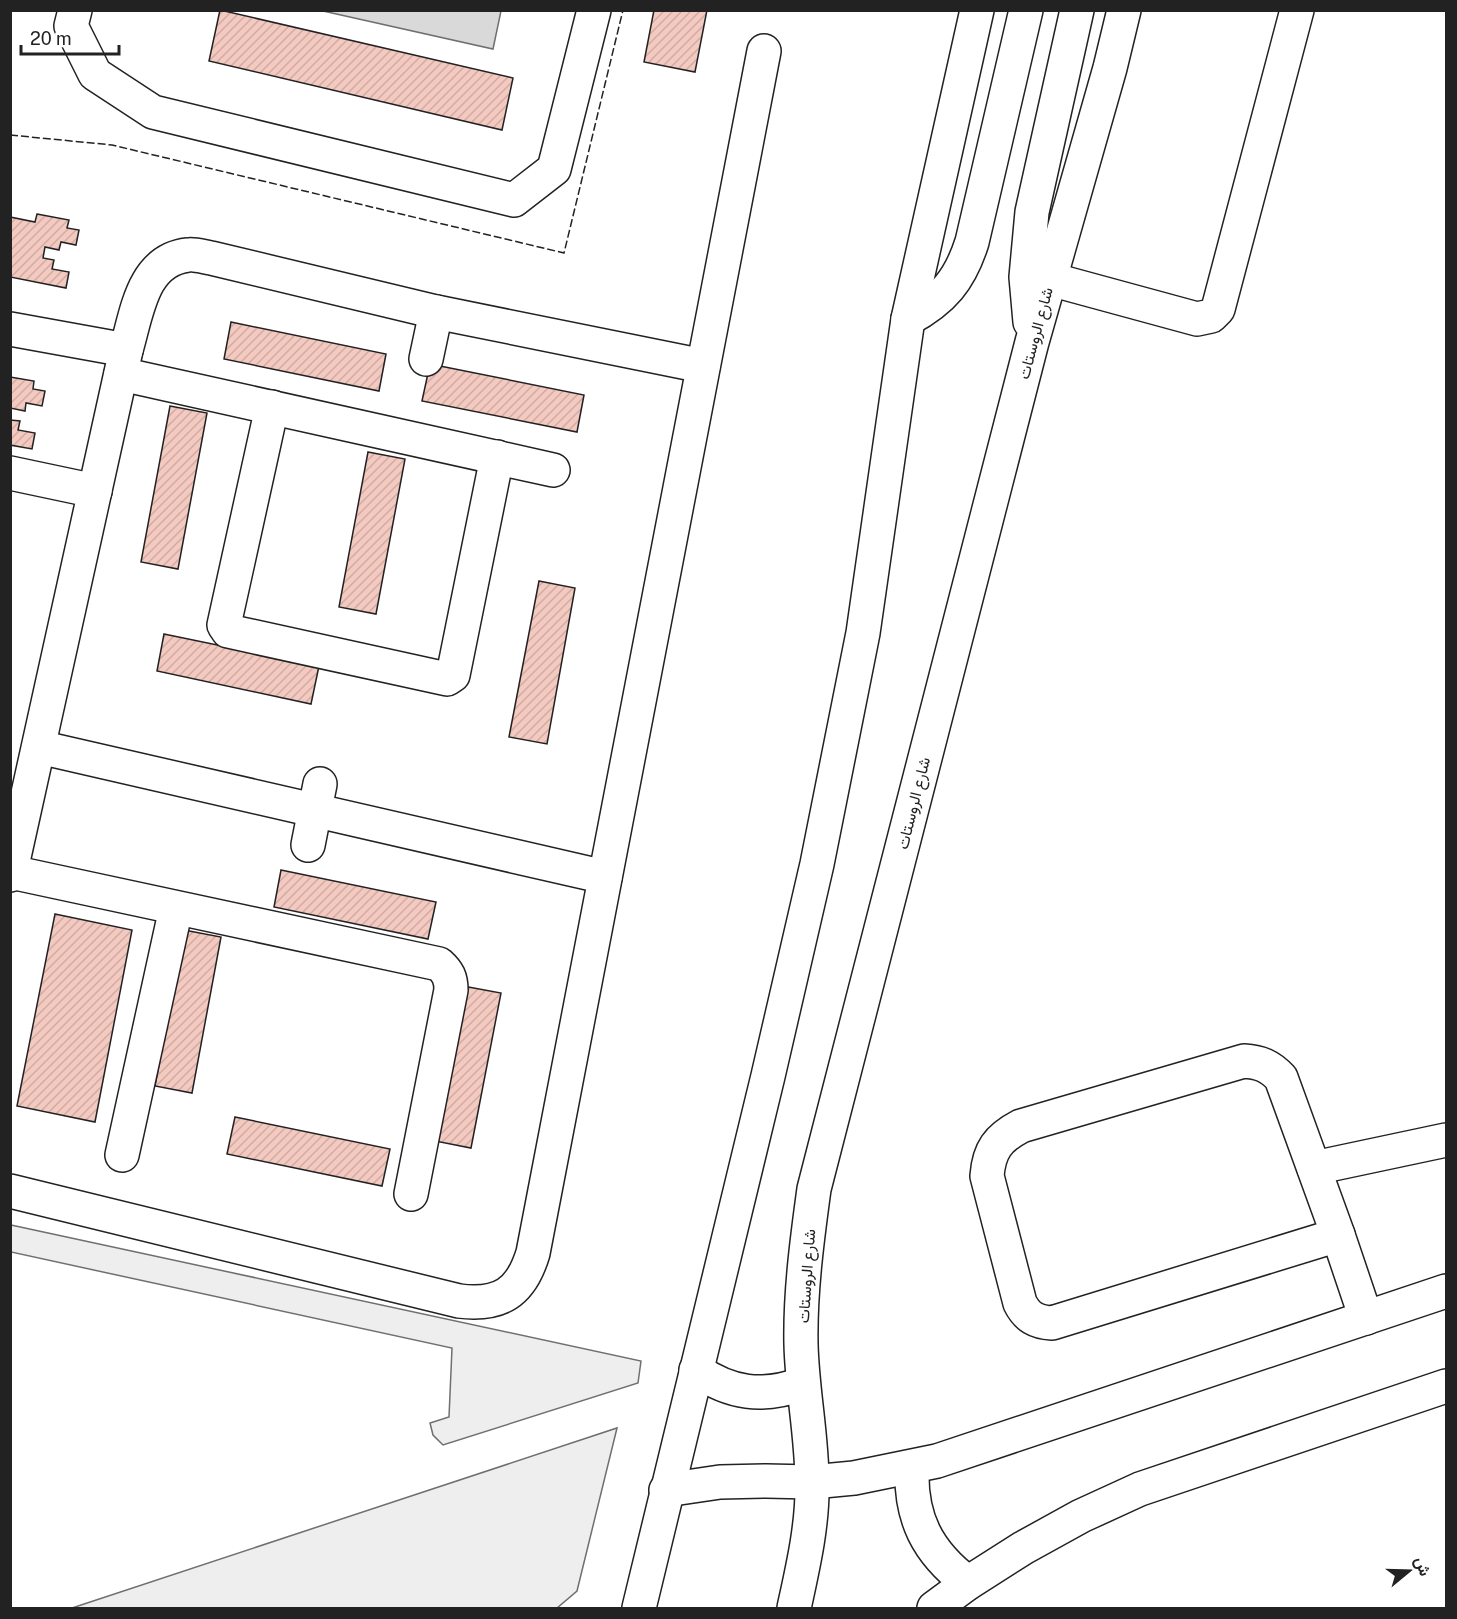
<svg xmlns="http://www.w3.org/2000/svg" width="1457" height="1619" font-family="'Public Sans',Vazirmatn,sans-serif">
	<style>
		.grass { fill: #eee; stroke: #6f6f6f; stroke-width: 1.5 }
		.water { fill: #d9d9d9; stroke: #6f6f6f; stroke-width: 1.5 }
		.building { fill: url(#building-hatch); stroke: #222; stroke-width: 1.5 }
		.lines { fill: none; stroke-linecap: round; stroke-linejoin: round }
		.minor-casing { stroke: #222; stroke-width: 36 }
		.major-casing { stroke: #222; stroke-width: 36 }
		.minor { stroke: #fff; stroke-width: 33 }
		.major { stroke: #fff; stroke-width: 33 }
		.fence { stroke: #222; stroke-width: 1.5; stroke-dasharray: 8 3; stroke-linecap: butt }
		.labels { text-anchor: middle; stroke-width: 4.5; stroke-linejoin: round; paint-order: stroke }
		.street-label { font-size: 16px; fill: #222; stroke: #fff }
	</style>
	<defs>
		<pattern id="building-hatch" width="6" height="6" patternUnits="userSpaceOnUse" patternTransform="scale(1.5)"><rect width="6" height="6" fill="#f3c9c0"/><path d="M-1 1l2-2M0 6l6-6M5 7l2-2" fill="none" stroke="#d0aca5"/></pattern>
	</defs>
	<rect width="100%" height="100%" fill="#fff"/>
	<g class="grass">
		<polygon points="11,1225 641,1361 638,1383 443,1445 433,1435 430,1423 449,1417 452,1348 11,1252"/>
		<polygon points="617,1428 577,1591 557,1608 72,1608"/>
	</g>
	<polygon class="water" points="323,11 501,10 501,11 493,49"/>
	<g class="building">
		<polygon points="220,10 513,78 502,130 209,61"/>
		<polygon points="654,10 707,10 695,72 644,62"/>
		<polygon points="37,214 69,220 67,228 79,230 76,245 61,242 59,250 45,247 43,258 54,260 52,269 69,272 66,288 10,277 10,217 35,222"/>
		<polygon points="231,322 386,354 379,391 224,359"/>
		<polygon points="430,364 584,395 577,432 422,401"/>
		<polygon points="10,377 34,381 33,389 45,391 42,406 26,403 25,411 10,408"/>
		<polygon points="170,406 207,413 178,569 141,562"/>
		<polygon points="10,420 20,421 18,430 35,433 32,449 10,445"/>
		<polygon points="368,452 405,459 376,614 339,607"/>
		<polygon points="539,581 575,588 547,744 509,737"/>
		<polygon points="164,634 319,666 311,704 157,671"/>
		<polygon points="281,870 436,902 428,939 274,907"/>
		<polygon points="55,914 132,930 95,1122 17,1106"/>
		<polygon points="184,930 221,937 192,1093 155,1086"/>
		<polygon points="463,986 501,993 471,1148 435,1141"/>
		<polygon points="235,1117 390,1149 382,1186 227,1154"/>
	</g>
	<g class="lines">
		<g class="minor-casing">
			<g id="minor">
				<polyline points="75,10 71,26 95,74 153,112 514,200 554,169 594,10"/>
				<polyline points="1050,279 1197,319 1211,316 1218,309 1297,10"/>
				<polyline points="10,329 126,350"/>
				<polyline points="426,359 436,312"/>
				<polyline points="121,374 553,470"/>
				<polyline points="272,407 224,625 228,631 447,679 453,675 497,457"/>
				<polyline points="10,473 95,491"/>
				<polyline points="39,747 605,877"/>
				<polyline points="308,845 320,784"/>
				<path d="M11,872L439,964C448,972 451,978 451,990L411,1194"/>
				<path d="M10,875L126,350C137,313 142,260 188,255C195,254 204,257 211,258L436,312L703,366"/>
				<path d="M1244,1061C1260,1062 1270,1066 1281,1078L1338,1235L1052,1323C1036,1322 1027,1317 1020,1303L987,1176C989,1150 998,1138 1021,1126Z"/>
				<polyline points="122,1155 176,908"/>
				<polyline points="1314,1168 1446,1140"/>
				<path d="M10,1191L459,1301C500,1306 521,1293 533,1253L764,51"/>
				<polyline points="1338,1235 1366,1318"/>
				<path d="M912,1467C910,1518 927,1552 968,1583"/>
				<polyline points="666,1490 720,1482 766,1481 812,1482 854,1478 937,1461 1446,1291"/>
				<polyline points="934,1608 968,1583 1023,1548 1081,1516 1140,1489 1446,1386"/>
			</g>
		</g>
		<g class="major-casing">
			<g id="major">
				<path d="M908,319C943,300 960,280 972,242L1026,10"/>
				<polyline points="1030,322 1026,277 1032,212 1077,10"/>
				<path d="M696,1370C731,1394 762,1398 802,1384"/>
				<polyline points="639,1608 768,1076 817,864 863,633 908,319 977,10"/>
				<path d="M794,1608C803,1567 813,1524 812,1482C812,1436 802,1390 801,1344C800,1293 807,1240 814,1189L1032,342L1110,68L1124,10"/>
			</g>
		</g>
		<use href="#minor" class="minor"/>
		<use href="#major" class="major"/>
		<polyline class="fence" points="10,135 112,145 564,253 623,10"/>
	</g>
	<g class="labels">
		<g class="street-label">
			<text transform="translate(1035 333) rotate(-75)" y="6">شارع الروستات</text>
			<text transform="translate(913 803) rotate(-76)" y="6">شارع الروستات</text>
			<text transform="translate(806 1276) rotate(-86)" y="6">شارع الروستات</text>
		</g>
	</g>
	<rect width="1457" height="1619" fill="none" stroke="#222222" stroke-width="24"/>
	<g transform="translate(1409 1571) rotate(71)" stroke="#ffffff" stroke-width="4.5" paint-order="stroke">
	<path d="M0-4.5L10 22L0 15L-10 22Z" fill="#222222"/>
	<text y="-9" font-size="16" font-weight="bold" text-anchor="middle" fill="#222222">ش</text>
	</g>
	<path d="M21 45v9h98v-9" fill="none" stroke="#222222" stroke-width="3"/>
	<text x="30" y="45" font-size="18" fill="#222222" stroke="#ffffff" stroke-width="4.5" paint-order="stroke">20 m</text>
</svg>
